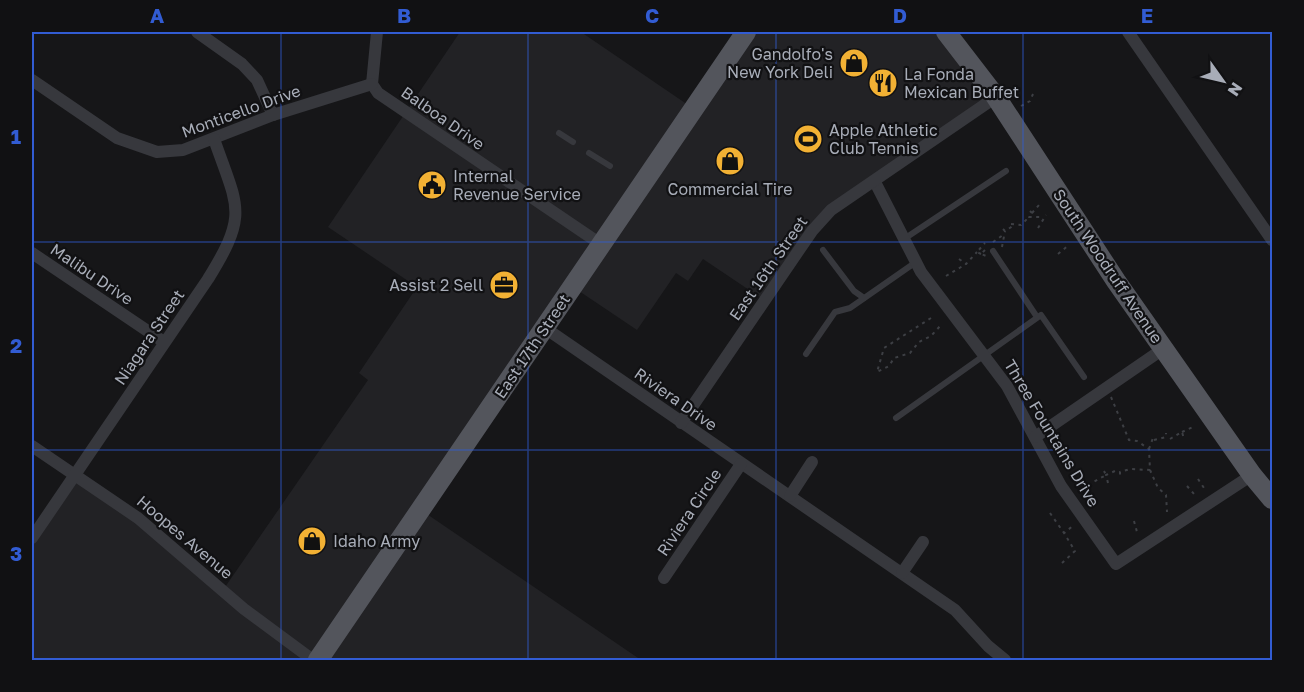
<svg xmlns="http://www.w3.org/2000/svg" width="1304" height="692" font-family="'Golos Text',sans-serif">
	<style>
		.built { fill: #222225 }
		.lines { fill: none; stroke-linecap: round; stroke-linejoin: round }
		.path { stroke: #3d3f44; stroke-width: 2; stroke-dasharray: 3 4.5; stroke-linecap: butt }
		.service { stroke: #37383d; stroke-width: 6 }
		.minor { stroke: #37383d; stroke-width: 12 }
		.primary { stroke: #53555c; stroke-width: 20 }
		.grid { fill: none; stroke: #325cd3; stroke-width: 1.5; stroke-opacity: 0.55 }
		.labels { text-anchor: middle; stroke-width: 4.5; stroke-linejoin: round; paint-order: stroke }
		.poi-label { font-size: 16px; fill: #a8adb8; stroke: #111113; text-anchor: start }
		.street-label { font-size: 16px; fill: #a8adb8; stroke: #111113 }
		.neatline { fill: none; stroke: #325cd3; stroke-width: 2 }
		.grid-label { font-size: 20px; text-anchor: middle; font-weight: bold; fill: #325cd3 }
	</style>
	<rect width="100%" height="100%" fill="#161618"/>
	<polygon class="built" points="460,32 581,32 694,109 746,32 953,32 996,97 831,210 764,300 703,259 688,281 676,273 637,330 573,287 421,510 641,660 32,660 32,538 74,475 223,590 368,380 359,373 417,287 328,227"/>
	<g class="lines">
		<g class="path">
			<polyline points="1021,106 1030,101 1033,94"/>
			<polyline points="1030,211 1032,213 1029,217 1043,217"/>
			<polyline points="1032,213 1039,205"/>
			<polyline points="1011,224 1021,225 1029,217"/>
			<polyline points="1038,228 1046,215"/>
			<polyline points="1003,229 1005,231 1013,226"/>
			<polyline points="993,242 1003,235"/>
			<polyline points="1002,247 1005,231"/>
			<polyline points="985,250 981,254 986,256"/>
			<polyline points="981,254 977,252 985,243"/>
			<polyline points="1058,254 1069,245"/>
			<polyline points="959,259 966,264 977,252"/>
			<polyline points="946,276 966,264"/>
			<polyline points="931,318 884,348 877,372 889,366 894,358 910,353 919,342 931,336 941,325"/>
			<polyline points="1111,397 1129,440 1137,441 1149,449 1150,470 1130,469 1120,472 1120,478"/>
			<polyline points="1182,432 1195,426"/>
			<polyline points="1170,439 1182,432 1184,439"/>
			<polyline points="1154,440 1166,437 1166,433"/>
			<polyline points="1149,449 1153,438"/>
			<polyline points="1150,470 1158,488 1166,495 1167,512"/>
			<polyline points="1198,479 1204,488"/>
			<polyline points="1108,483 1106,475 1115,471 1118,473"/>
			<polyline points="1088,485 1106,475 1104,471"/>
			<polyline points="1187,486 1194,494"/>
			<polyline points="1050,513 1064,533"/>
			<polyline points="1134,521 1137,532"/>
			<polyline points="1062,563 1075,551 1064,533 1074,525"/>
		</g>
		<g class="service">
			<polyline points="559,133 573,142"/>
			<polyline points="589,153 610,166"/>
			<polyline points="904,239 1006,171"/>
			<polyline points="823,250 854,291 864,298"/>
			<polyline points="993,251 1037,317"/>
			<polyline points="806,354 835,312 850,308 916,262"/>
			<polyline points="896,418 1041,315 1084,377"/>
		</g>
		<g class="minor">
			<polyline points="197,32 242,64 257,80 273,115"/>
			<polyline points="377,32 372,84 378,93 602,245"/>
			<polyline points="1128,32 1272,240"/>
			<polyline points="32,80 117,138 157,152 183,150 273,115 372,84"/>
			<polyline points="875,182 921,272 1007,386 1061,486 1116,564 1252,475"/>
			<polyline points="32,253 164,342"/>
			<polyline points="545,328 955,610 988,646 1005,660"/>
			<polyline points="681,423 812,231 831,210 996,97"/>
			<polyline points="1035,437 1163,349"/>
			<polyline points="32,446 138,518 244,609 313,660"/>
			<polyline points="790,496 812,462"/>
			<path d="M32,538L208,279C249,213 238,208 214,139"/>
			<polyline points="902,573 923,542"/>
			<polyline points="664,578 741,464"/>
		</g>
		<g class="primary">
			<polyline points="946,32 996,97 1116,281 1252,475 1272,499"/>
			<polyline points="318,660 746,32"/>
		</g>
	</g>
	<path class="grid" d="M281,32V660M528,32V660M776,32V660M1023,32V660M32,242H1272M32,450H1272"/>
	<defs>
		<g id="shop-disc" transform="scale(1.5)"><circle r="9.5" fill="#f2b134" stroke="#111113"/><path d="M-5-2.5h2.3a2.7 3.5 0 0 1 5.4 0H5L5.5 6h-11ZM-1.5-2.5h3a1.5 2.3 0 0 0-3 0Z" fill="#111"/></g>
		<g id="restaurant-disc" transform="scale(1.5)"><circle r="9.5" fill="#f2b134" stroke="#111113"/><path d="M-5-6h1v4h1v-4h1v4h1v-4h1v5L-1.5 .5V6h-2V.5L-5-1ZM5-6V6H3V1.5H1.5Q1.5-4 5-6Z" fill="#111"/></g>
		<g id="stadium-disc" transform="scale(1.5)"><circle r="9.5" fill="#f2b134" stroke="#111113"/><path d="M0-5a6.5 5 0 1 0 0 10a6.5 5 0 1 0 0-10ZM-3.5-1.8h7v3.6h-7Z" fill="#111"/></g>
		<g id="civic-disc" transform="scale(1.5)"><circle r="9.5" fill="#f2b134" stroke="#111113"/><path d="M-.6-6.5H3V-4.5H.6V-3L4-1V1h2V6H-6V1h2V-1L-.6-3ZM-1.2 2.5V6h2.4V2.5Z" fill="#111"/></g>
		<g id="office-disc" transform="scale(1.5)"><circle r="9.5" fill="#f2b134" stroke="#111113"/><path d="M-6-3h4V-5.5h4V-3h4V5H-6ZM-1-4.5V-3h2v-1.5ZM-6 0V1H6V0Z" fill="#111"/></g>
	</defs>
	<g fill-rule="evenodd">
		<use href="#shop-disc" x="854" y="63"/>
		<use href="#restaurant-disc" x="883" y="83"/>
		<use href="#stadium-disc" x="808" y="139"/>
		<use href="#shop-disc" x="730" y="161"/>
		<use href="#civic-disc" x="432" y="185"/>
		<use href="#office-disc" x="504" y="285"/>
		<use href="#shop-disc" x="312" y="541"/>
	</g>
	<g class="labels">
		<g class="poi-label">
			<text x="833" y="60" text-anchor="end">Gandolfo's<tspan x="833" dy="18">New York Deli</tspan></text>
			<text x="904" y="80">La Fonda<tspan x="904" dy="18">Mexican Buffet</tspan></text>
			<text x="829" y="136">Apple Athletic<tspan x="829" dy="18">Club Tennis</tspan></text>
			<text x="453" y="182">Internal<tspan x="453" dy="18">Revenue Service</tspan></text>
			<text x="730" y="195" text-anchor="middle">Commercial Tire</text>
			<text x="483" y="291" text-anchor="end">Assist 2 Sell</text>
			<text x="333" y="547">Idaho Army</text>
		</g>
		<g class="street-label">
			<text transform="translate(241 111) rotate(-20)" y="6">Monticello Drive</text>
			<text transform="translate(443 118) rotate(35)" y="6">Balboa Drive</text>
			<text transform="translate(1108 266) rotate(56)" y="6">South Woodruff Avenue</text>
			<text transform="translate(768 268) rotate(-55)" y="6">East 16th Street</text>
			<text transform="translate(92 274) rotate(34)" y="6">Malibu Drive</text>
			<text transform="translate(149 337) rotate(-56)" y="6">Niagara Street</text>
			<text transform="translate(532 346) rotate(-56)" y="6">East 17th Street</text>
			<text transform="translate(676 399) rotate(35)" y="6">Riviera Drive</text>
			<text transform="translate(1052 433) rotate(59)" y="6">Three Fountains Drive</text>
			<text transform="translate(689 512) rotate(-56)" y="6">Riviera Circle</text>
			<text transform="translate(185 537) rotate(40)" y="6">Hoopes Avenue</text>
		</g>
	</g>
	<rect width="1304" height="692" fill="none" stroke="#111113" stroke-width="66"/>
	<g transform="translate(1223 81) rotate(124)" stroke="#111113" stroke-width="4.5" paint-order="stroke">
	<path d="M0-4.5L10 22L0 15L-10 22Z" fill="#a8adb8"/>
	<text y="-9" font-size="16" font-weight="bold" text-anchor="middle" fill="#a8adb8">N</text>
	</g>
	<rect x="33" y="33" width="1238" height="626" class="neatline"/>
	<g class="grid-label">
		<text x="157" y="23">A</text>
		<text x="404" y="23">B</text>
		<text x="652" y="23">C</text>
		<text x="900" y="23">D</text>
		<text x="1147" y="23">E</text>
		<text x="16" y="144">1</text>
		<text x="16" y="353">2</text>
		<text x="16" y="561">3</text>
	</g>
</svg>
